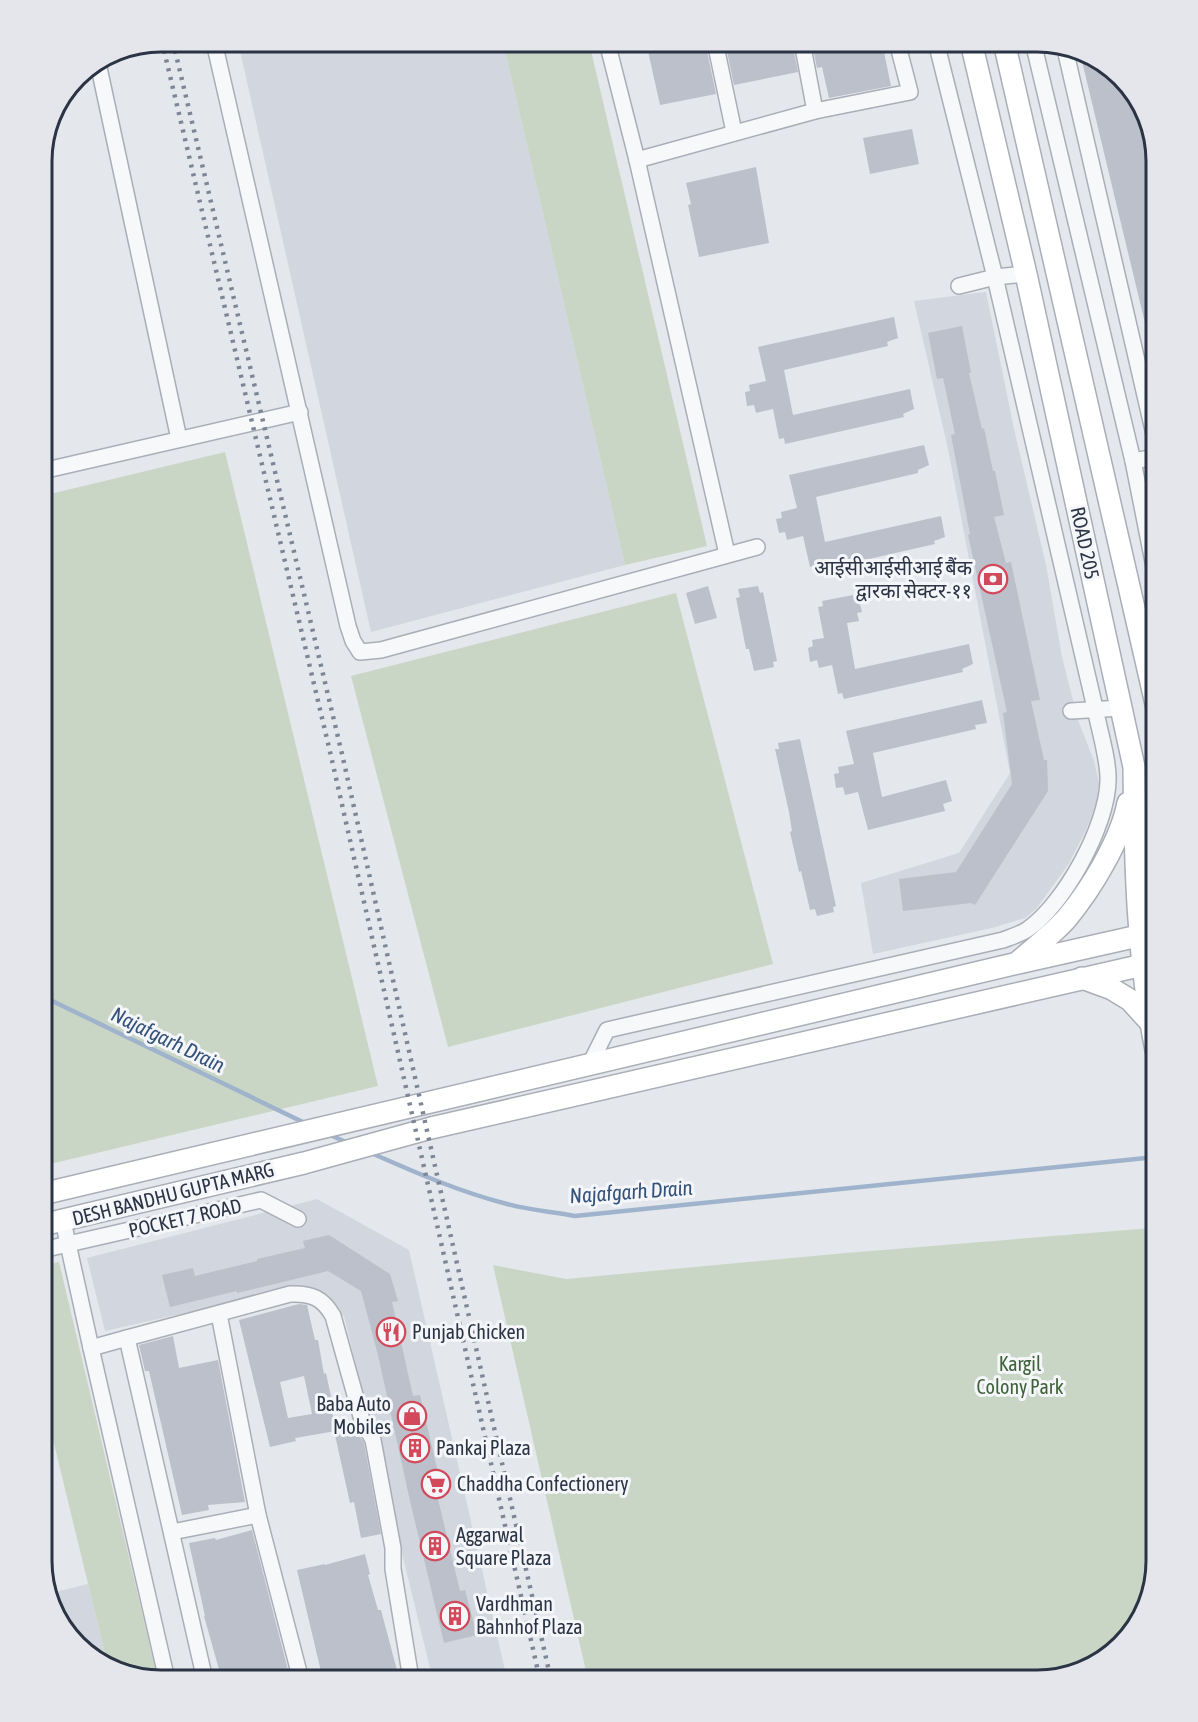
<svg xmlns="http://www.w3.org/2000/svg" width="1198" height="1722" font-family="'Asap Condensed','Noto Sans Devanagari',sans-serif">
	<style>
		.built { fill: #d2d6de }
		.green { fill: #c9d6c5 }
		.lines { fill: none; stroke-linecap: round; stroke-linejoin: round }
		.stream { stroke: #9fb4cc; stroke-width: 4.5 }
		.building { fill: #bbc0ca; fill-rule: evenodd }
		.street-casing { stroke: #a9aeb7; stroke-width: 18 }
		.secondary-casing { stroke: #a9aeb7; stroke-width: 24 }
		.street { stroke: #f7f8fa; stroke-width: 15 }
		.secondary { stroke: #fff; stroke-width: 21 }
		.rail { stroke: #7d8696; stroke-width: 4.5; stroke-dasharray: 3 6; stroke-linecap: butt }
		.labels { text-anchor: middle; stroke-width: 6; stroke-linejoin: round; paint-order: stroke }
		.street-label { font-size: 20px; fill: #2b3445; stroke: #f4f6f9 }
		.poi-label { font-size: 20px; fill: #2b3445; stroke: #f4f6f9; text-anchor: start }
		.park-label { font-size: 20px; fill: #3f6138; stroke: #f4f6f9 }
		.water-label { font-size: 21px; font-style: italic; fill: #34527a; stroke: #f4f6f9 }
		.rim { fill: none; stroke: #2b3445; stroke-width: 3 }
	</style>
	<rect width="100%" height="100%" fill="#e4e7ec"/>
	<g class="built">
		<polygon points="238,42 503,42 625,565 371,632"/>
		<polygon points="986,292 1014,429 1046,565 1062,657 1078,720 1094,761 1099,783 1096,806 1085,832 1068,865 1036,909 1025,918 992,928 873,954 861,883 959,853 1010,773 948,449 914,301"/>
		<polygon points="317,1199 409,1250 507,1679 433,1680 344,1316 303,1286 105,1331 87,1258"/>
		<polygon points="88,1584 108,1666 102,1664 58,1620 51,1593"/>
	</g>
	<g class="green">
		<polygon points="503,42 589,42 707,546 625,565"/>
		<polygon points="225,452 378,1086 42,1166 42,496"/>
		<polygon points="676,593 773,964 448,1047 351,676"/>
		<polygon points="1152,1228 1156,1241 1156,1561 1140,1620 1096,1664 1037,1680 588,1680 493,1265 566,1279 846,1253"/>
		<polygon points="59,1262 158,1680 108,1666 42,1394 42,1266"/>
	</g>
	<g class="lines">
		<g class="stream">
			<polyline points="42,996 307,1124"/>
			<polyline points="328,1134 348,1143"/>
			<path d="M369,1152C414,1172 460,1192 507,1204C529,1210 553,1212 575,1216L1146,1158L1156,1153"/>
		</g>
	</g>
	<g class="building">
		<polygon points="646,42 705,42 716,94 660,105"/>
		<polygon points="725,42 792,42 798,72 734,85"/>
		<polygon points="812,42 882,42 891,86 829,98 822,67 817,68"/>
		<polygon points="1080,53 1096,58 1140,102 1156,162 1156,348 1151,348"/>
		<polygon points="912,129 919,164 870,174 863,138"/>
		<polygon points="756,167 769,243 699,257 688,205 691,204 686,183"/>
		<polygon points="894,317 898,338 887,342 888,346 784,370 793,415 910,389 914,409 903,414 904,417 785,444 784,438 779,439 773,409 756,413 754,405 747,406 745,392 750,391 749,385 766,381 758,347"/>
		<polygon points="962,326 971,373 969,373 982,429 984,428 993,471 995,471 1004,515 994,517 1006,563 1011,562 1040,700 1031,701 1044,760 1047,760 1048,791 975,905 971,903 903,911 899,879 956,872 1012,784 1003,713 1007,712 968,535 970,534 951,435 955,434 943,378 937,379 928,333"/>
		<polygon points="924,445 929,465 918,470 918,473 816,497 825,542 941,516 945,537 934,541 935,544 816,571 815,566 810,567 803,536 787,540 785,532 779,533 776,519 782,518 781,512 797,508 789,475"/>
		<polygon points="708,586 717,618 695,624 686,593"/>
		<polygon points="758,586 760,593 763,592 777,661 773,662 774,667 754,671 749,649 746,649 736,598 740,597 738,589"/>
		<polygon points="853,595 853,597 858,596 862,612 857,613 859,621 847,623 855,669 969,644 973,664 962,669 963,672 844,699 842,693 838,694 832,665 819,668 817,660 810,662 808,648 813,646 812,640 824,638 818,607 823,606 822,601"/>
		<polygon points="982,700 987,723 975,725 976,729 873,753 882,797 946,780 952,801 943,804 945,811 868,830 858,792 845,795 843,787 836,788 834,774 839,773 838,767 854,764 846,731"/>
		<polygon points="800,739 836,906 833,907 834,912 817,916 815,909 810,910 801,871 799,872 790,832 792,831 789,812 775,749 779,749 778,743"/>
		<polygon points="329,1235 390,1274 398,1301 392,1302 413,1396 420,1395 443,1494 437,1495 460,1591 465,1590 477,1635 444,1643 410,1501 378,1355 361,1291 328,1271 237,1293 237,1291 170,1307 162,1275 193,1268 195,1276 257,1261 257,1259 305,1248 303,1241"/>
		<path d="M299,1304L307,1305L315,1340H318L324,1374L326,1373L333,1406H331L336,1431L295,1438L296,1441L270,1447L239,1320ZM304,1376L312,1414L288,1418L280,1382Z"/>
		<polygon points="173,1336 179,1368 218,1360 245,1502 208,1505 209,1510 182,1515 149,1371 145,1371 139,1345"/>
		<polygon points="356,1430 364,1443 381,1534 361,1538 354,1502 350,1503 335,1435"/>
		<polygon points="252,1530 288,1670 242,1680 222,1680 204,1616 205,1616 189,1543 215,1538 216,1540"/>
		<polygon points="365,1554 370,1574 368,1575 378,1610 381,1610 399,1678 391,1680 323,1680 297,1570 325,1564 325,1565"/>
	</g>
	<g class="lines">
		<g class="street-casing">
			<g id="street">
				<polyline points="214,42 348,626 353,641 360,652 381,650 757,547"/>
				<polyline points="607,42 637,160 727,554"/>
				<polyline points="715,42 734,132"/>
				<polyline points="802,42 815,111"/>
				<polyline points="1033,42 1133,461 1156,577"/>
				<polyline points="1065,49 1156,443"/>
				<polyline points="98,63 179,439"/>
				<polyline points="637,160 815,111 910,92 897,42"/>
				<polyline points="959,286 995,277 1026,274"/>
				<polyline points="1133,461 1156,457"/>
				<polyline points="42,471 300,412"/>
				<polyline points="1071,711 1121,708"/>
				<path d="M589,1066L607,1030L1003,940C1011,937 1021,934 1028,929C1065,903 1107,826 1108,781C1109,761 1099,729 1095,708L995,277L936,42"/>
				<polyline points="63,1221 91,1348 167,1680"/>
				<polyline points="42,1250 261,1200 298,1219"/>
				<polyline points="219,1314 258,1515 301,1680"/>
				<path d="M127,1338L290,1294C311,1293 323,1298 333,1316L362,1420L373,1440L393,1548V1569L410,1673L409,1680"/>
				<polyline points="91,1348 127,1338 205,1680"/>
				<polyline points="172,1532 258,1515"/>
			</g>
		</g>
		<g class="secondary-casing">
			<g id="secondary">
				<path d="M971,42L1026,274L1134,767C1135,861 1137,957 1156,1050"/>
				<polyline points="1004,42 1156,704"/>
				<path d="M1018,962C1034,948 1053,934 1067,918C1091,889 1121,840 1128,803"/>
				<polyline points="1082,978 1112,989 1130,1000 1150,1022"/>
				<polyline points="42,1194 1018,963 1156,932"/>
				<polyline points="42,1225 304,1163 431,1128 1156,962"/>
			</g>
		</g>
		<use href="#street" class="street"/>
		<use href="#secondary" class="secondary"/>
		<g class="rail">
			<polyline points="162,42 331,756 540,1680"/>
			<polyline points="173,42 342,754 551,1680"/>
		</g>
	</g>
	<defs>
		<g id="bank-ring" transform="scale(1.5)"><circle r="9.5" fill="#f4f6f9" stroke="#d1495b" stroke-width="1.5"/><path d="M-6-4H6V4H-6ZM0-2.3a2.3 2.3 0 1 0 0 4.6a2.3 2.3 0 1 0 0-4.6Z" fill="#d1495b"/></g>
		<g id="restaurant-ring" transform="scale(1.5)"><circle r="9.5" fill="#f4f6f9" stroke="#d1495b" stroke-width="1.5"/><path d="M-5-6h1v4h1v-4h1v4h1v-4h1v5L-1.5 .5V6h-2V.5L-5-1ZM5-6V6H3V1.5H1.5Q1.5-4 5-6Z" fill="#d1495b"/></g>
		<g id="shop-ring" transform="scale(1.5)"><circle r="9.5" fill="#f4f6f9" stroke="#d1495b" stroke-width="1.5"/><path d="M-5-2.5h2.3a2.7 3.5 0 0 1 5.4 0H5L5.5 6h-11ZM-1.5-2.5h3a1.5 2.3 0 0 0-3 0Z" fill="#d1495b"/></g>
		<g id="building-ring" transform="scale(1.5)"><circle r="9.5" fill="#f4f6f9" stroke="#d1495b" stroke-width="1.5"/><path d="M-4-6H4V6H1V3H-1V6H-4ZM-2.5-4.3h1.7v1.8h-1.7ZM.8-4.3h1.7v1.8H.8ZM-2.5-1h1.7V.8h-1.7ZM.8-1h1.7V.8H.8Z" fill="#d1495b"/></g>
		<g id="supermarket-ring" transform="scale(1.5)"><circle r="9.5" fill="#f4f6f9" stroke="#d1495b" stroke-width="1.5"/><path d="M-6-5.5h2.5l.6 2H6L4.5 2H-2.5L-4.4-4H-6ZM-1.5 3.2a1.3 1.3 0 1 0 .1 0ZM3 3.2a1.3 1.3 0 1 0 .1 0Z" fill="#d1495b"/></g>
	</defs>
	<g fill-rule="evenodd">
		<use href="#bank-ring" x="993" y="579"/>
		<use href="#restaurant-ring" x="391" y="1332"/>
		<use href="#shop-ring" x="412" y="1416"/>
		<use href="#building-ring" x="415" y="1448"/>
		<use href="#supermarket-ring" x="436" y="1484"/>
		<use href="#building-ring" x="435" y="1546"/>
		<use href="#building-ring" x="455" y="1616"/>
	</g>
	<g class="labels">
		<g class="street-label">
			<text transform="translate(1085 543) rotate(78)" y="7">ROAD 205</text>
			<text transform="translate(173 1194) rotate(-14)" y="7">DESH BANDHU GUPTA MARG</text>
			<text transform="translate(185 1218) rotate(-13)" y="7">POCKET 7 ROAD</text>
		</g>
		<g class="poi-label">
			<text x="972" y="575" text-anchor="end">आईसीआईसीआई बैंक<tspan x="972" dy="23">द्वारका सेक्टर-११</tspan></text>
			<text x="412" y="1339">Punjab Chicken</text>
			<text x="391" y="1411" text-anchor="end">Baba Auto<tspan x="391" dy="23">Mobiles</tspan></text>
			<text x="436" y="1455">Pankaj Plaza</text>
			<text x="457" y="1491">Chaddha Confectionery</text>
			<text x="456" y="1542">Aggarwal<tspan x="456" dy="23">Square Plaza</tspan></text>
			<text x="476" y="1611">Vardhman<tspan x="476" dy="23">Bahnhof Plaza</tspan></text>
		</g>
		<g class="park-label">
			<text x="1020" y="1371">Kargil<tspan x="1020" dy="23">Colony Park</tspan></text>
		</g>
		<g class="water-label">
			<text transform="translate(168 1040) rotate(26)" y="7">Najafgarh Drain</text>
			<text transform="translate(631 1192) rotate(-4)" y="7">Najafgarh Drain</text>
		</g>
	</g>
	<path d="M0 0H1198V1722H0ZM161 52H1037A109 109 0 0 1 1146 161V1561A109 109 0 0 1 1037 1670H161A109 109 0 0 1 52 1561V161A109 109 0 0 1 161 52Z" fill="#e4e6eb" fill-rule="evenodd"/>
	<path class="rim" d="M161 52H1037A109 109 0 0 1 1146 161V1561A109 109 0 0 1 1037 1670H161A109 109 0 0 1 52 1561V161A109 109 0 0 1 161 52Z"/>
</svg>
